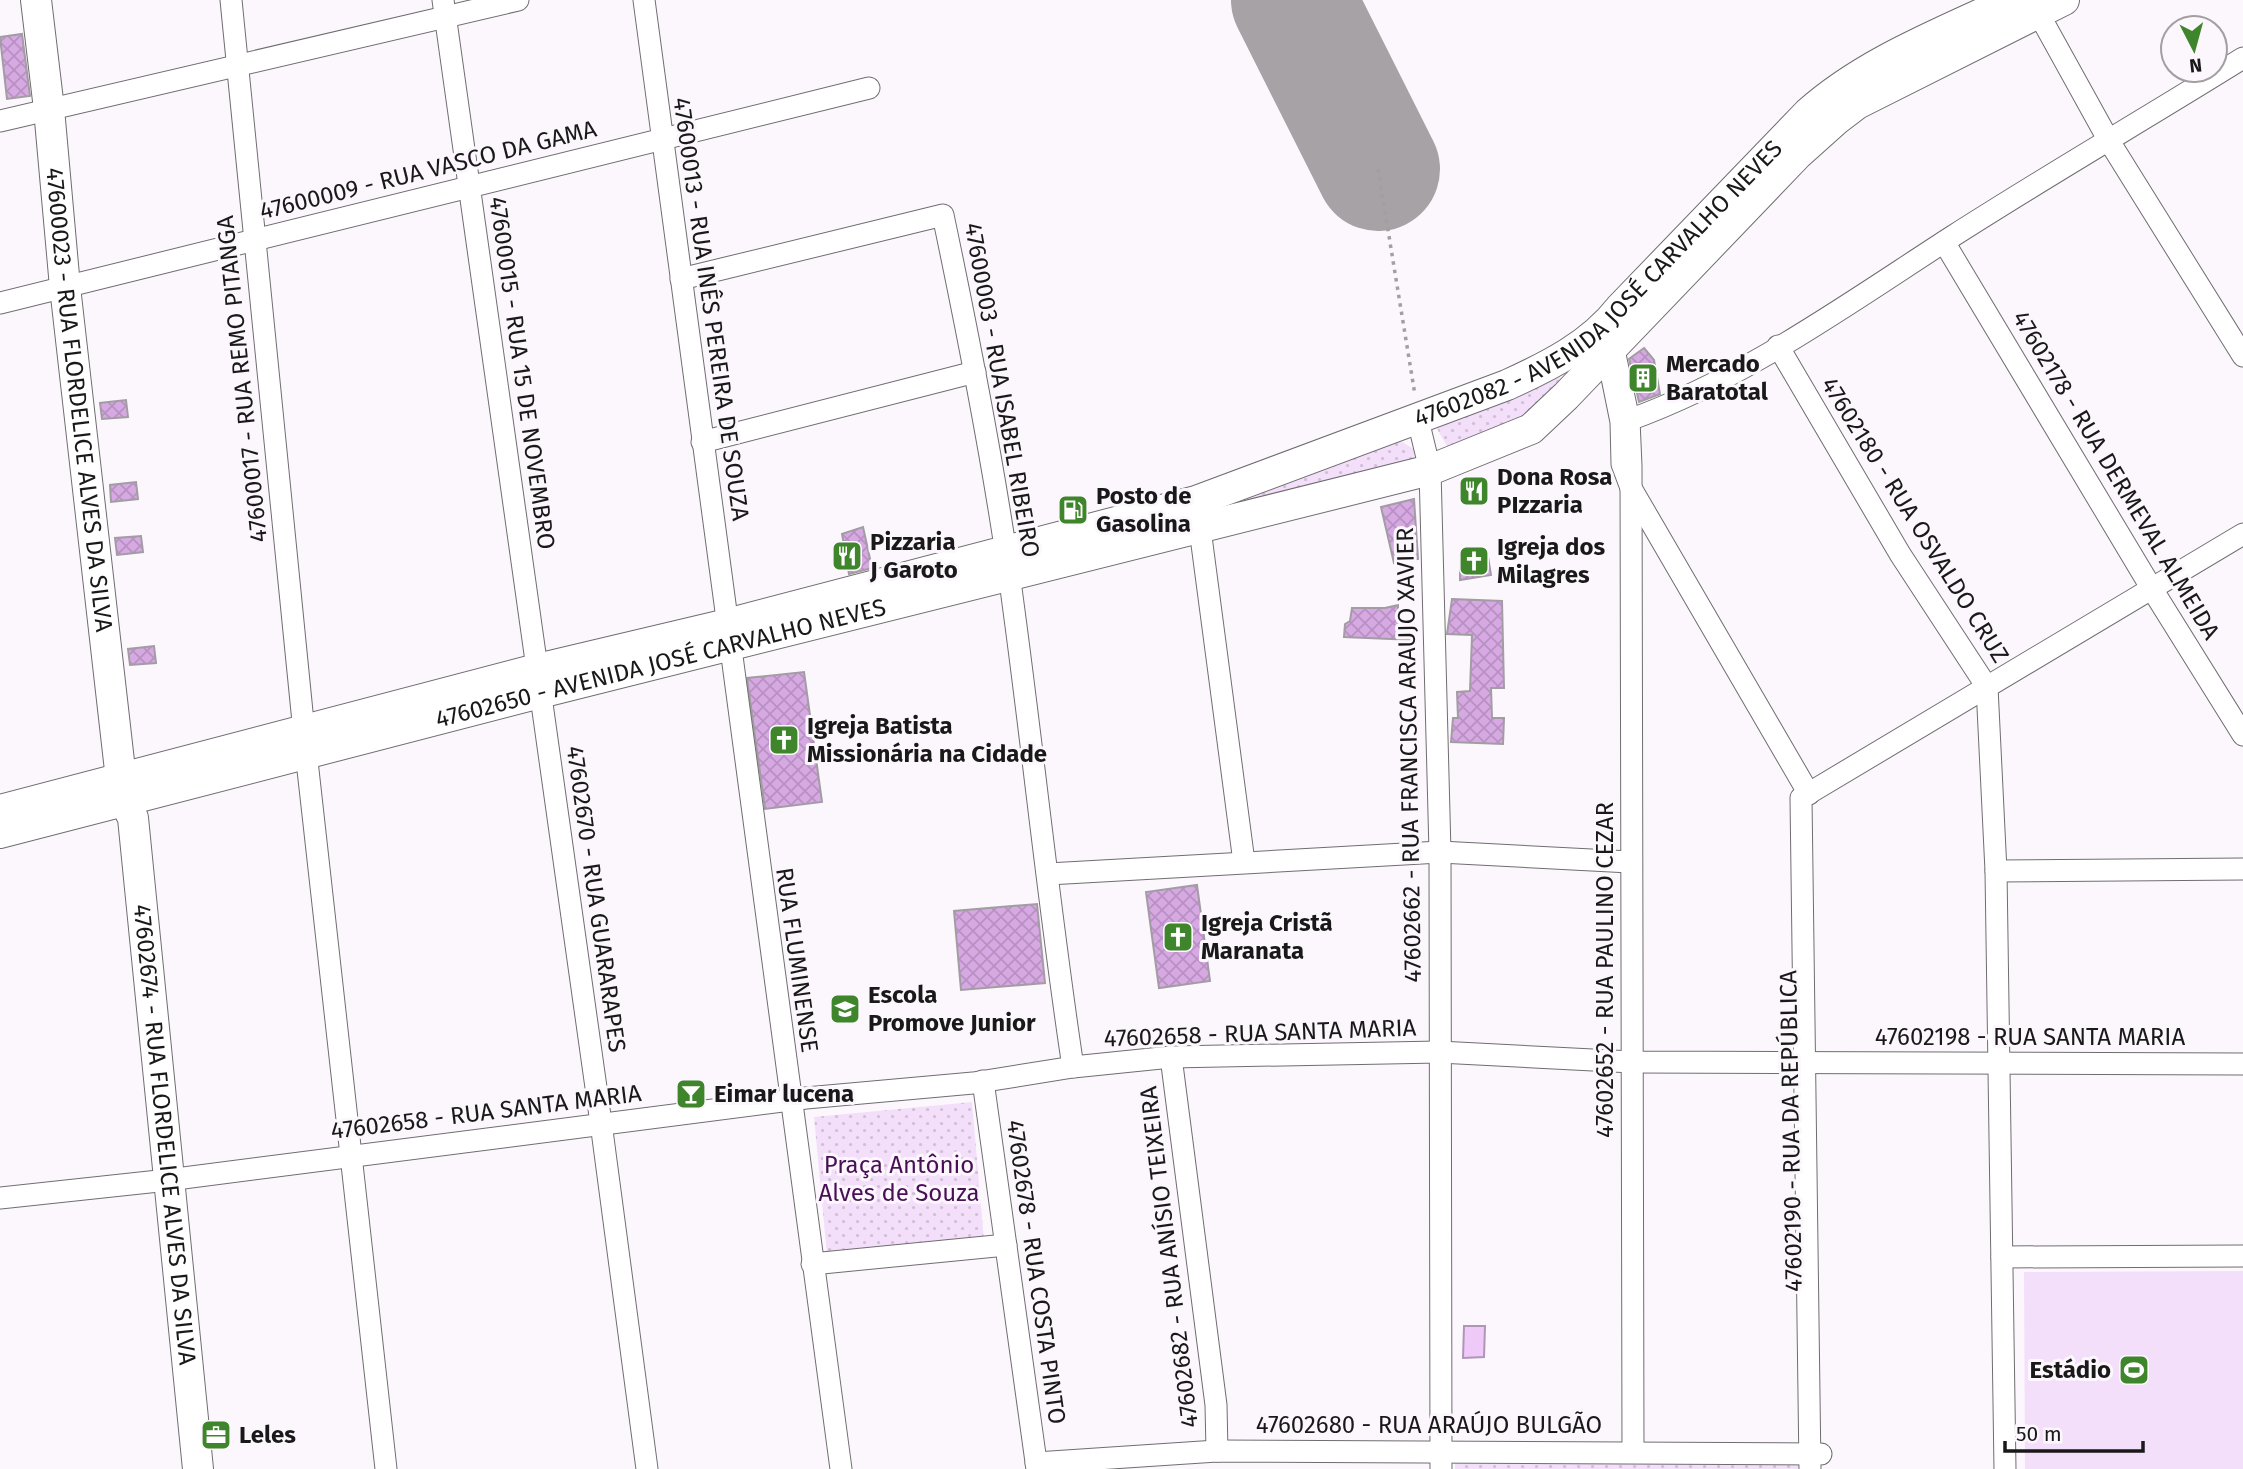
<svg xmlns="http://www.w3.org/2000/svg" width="2243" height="1469" font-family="'Fira Sans',sans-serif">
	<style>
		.grass { fill: url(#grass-dots) }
		.garden { fill: #f4dffa }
		.water { fill: #efcaf9; stroke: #af95b6; stroke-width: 2 }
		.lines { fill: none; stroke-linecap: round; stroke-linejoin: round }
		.runway { stroke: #a6a2a6; stroke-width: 124 }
		.building { fill: url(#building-cross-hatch); stroke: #a19da2; stroke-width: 2 }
		.street-casing { stroke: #706d71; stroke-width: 23 }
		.secondary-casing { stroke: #706d71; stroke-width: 32 }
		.path { stroke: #a29ea2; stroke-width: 3.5; stroke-dasharray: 3.5 5; stroke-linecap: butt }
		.street { stroke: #fff; stroke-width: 21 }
		.secondary { stroke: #fff; stroke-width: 30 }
		.labels { text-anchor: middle; stroke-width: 6; stroke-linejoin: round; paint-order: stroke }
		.street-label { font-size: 24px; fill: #1a191a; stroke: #fcf7fd }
		.poi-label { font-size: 24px; font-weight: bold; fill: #1a191a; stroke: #fcf7fd; text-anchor: start }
		.park-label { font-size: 24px; fill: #480f55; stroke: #fcf7fd }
	</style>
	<defs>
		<pattern id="grass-dots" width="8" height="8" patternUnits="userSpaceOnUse" patternTransform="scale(1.75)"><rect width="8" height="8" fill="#f4dffa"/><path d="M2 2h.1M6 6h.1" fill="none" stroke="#d1bfd6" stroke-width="1.8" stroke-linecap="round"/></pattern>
		<pattern id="building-cross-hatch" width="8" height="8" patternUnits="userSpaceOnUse" patternTransform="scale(1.75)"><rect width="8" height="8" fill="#d7a9e3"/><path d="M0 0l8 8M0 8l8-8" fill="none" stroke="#b891c2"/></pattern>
	</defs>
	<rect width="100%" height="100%" fill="#fcf7fd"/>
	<g class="grass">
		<polygon points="1555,377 1561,378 1565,382 1530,416 1457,447 1447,446 1436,427"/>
		<polygon points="1384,439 1402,442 1414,449 1414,459 1247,504 1242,498"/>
		<polygon points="972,1102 984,1241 827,1255 814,1117"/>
		<polygon points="1801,1458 1801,1469 1455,1469 1455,1459"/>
	</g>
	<polygon class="garden" points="2243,1271 2243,1469 2025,1469 2024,1272"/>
	<polygon class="water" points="1464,1326 1485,1326 1484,1357 1463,1358"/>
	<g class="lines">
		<polyline class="runway" points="1293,0 1378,169"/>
	</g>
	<g class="building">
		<polygon points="22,34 30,96 7,99 0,37"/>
		<polygon points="1644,348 1654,360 1660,394 1639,402 1629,359"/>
		<polygon points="126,400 128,417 102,419 100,403"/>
		<polygon points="136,482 138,499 111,502 110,485"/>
		<polygon points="1414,499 1418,559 1394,563 1381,507"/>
		<polygon points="863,527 872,568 849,574 842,534"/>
		<polygon points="141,536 143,552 117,555 115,538"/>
		<polygon points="1487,551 1491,575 1460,580 1460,555"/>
		<polygon points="1452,599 1502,601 1504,688 1491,688 1492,718 1504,718 1503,744 1451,742 1453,718 1458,718 1457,692 1470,691 1472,635 1447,634"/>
		<polygon points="1398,605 1398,621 1413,621 1414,640 1344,637 1345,624 1350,621 1352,608 1385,608"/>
		<polygon points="154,646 156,663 130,665 128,649"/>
		<polygon points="804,672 822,802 765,809 747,678"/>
		<polygon points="1197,885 1210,981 1159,988 1146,892"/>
		<polygon points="1037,904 1045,983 961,990 954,911"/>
		<polygon points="226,1425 228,1442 213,1443 211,1427"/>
	</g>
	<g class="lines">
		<g class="street-casing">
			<g id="street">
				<polyline points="231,0 306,752 386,1469"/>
				<polyline points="443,0 601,1123 647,1469"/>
				<path d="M644,0C709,490 773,980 841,1469"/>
				<polyline points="2031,0 2109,141 2243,356"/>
				<polyline points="0,121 518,0"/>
				<polyline points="1944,242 2152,589 2243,735"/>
				<path d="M681,279L943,215C968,334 992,454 1009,574C1032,738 1048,903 1073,1067"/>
				<polyline points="0,303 869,88"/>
				<polyline points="1611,336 1629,420 1631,466 1633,1452"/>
				<polyline points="1607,342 1607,353 1621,422 1622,464 1631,488 1809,794"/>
				<polyline points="1778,346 1900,554 1987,687 1996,871 2005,1469"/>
				<polyline points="1418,420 1430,470 1440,852 1441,1469"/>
				<path d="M1629,420C1746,378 1849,303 1953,236C2048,175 2147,118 2243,58"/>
				<polyline points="702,442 975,372"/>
				<polyline points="1198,514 1244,862"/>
				<polyline points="1996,871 2243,869"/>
				<polyline points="1048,874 1440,852 1630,862"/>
				<polyline points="1171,1057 1216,1405 1217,1451"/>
				<polyline points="983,1081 1037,1469"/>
				<polyline points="0,1198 168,1180 806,1098 973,1083 1073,1067 1171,1057 1439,1052 1632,1062 2243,1064"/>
				<polyline points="2002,1257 2243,1256"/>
				<polyline points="812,1264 1006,1245"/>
				<polyline points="1036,1463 1217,1451 1821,1454"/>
				<polyline points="1810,1469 1801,798 2243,534"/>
			</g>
		</g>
		<g class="secondary-casing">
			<g id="secondary">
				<path id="s1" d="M36,0L49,109L65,287L121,779L125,802L133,818L198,1469"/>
				<path id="s2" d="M0,810L537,669L727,624L1196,501L1507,385C1549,366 1591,345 1620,308L1808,113C1865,62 1941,33 2011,0"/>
				<path id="s3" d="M0,833L540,693L1430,470L1531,429L1566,396L1798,154L1836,120L1857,104L2064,0"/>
			</g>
		</g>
		<polyline class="path" points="1378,169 1415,395"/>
		<use href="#street" class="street"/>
		<use href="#secondary" class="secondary"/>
	</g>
	<defs>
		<g id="building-square" transform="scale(1.575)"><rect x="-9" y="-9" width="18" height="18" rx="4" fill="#3f852b" stroke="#fcf7fd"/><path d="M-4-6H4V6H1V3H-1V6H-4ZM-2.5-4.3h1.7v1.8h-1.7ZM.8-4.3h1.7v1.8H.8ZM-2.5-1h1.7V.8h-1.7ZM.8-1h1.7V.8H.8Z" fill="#fff"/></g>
		<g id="restaurant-square" transform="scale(1.575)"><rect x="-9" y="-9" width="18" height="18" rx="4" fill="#3f852b" stroke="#fcf7fd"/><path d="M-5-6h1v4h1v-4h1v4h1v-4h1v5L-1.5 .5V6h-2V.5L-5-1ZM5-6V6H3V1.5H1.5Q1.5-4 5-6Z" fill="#fff"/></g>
		<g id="fuel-square" transform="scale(1.575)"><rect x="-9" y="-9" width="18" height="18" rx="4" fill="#3f852b" stroke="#fcf7fd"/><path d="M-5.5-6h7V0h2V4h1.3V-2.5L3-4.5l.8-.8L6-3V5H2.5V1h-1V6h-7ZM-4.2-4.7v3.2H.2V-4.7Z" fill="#fff"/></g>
		<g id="church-square" transform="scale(1.575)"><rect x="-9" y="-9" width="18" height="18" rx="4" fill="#3f852b" stroke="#fcf7fd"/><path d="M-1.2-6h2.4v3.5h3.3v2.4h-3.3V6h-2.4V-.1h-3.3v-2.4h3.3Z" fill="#fff"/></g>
		<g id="school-square" transform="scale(1.575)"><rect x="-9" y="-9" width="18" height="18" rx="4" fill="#3f852b" stroke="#fcf7fd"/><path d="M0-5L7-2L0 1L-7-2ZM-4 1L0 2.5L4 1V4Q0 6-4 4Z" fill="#fff"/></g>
		<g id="bar-square" transform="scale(1.575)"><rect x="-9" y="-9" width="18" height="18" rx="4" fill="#3f852b" stroke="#fcf7fd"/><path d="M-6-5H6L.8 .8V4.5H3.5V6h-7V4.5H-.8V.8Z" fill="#fff"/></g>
		<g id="stadium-square" transform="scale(1.575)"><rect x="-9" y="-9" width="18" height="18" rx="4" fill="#3f852b" stroke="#fcf7fd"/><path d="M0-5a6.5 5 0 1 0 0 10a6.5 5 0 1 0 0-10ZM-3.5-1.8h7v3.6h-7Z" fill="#fff"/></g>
		<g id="office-square" transform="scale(1.575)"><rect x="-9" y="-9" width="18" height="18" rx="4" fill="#3f852b" stroke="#fcf7fd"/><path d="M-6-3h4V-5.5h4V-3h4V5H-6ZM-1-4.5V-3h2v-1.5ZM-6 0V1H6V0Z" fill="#fff"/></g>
	</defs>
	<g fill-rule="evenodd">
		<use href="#building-square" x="1643" y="378"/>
		<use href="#restaurant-square" x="1474" y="491"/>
		<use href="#fuel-square" x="1073" y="510"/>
		<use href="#restaurant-square" x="847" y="556"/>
		<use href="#church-square" x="1474" y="561"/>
		<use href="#church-square" x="784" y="740"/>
		<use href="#church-square" x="1178" y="937"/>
		<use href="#school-square" x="845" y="1009"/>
		<use href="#bar-square" x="691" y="1094"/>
		<use href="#stadium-square" x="2134" y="1370"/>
		<use href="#office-square" x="216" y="1435"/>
	</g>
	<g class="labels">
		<g class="street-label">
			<text transform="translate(428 170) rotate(-14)" y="8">47600009 - RUA VASCO DA GAMA</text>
			<text dy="8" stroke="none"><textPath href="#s2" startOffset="1701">47602082 - AVENIDA JOSÉ CARVALHO NEVES</textPath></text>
			<text transform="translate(711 309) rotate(82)" y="8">47600013 - RUA INÊS PEREIRA DE SOUZA</text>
			<text transform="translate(522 373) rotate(82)" y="8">47600015 - RUA 15 DE NOVEMBRO</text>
			<text transform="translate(242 379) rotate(-96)" y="8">47600017 - RUA REMO PITANGA</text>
			<text transform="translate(1002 390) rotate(80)" y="8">47600003 - RUA ISABEL RIBEIRO</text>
			<text dy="8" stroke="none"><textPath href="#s1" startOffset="402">47600023 - RUA FLORDELICE ALVES DA SILVA</textPath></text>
			<text transform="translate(2116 475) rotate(59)" y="8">47602178 - RUA DERMEVAL ALMEIDA</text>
			<text transform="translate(1915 520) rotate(58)" y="8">47602180 - RUA OSVALDO CRUZ</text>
			<text dy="8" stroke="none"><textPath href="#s3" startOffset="682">47602650 - AVENIDA JOSÉ CARVALHO NEVES</textPath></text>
			<text transform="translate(1409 755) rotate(-91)" y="8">47602662 - RUA FRANCISCA ARAUJO XAVIER</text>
			<text transform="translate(596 899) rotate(82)" y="8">47602670 - RUA GUARARAPES</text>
			<text transform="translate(797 960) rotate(82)" y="8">RUA FLUMINENSE</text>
			<text transform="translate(1605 970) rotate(-90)" y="8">47602652 - RUA PAULINO CEZAR</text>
			<text transform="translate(1260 1033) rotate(-2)" y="8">47602658 - RUA SANTA MARIA</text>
			<text x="2030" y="1045">47602198 - RUA SANTA MARIA</text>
			<text transform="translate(486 1112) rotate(-7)" y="8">47602658 - RUA SANTA MARIA</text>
			<text transform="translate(1791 1131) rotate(-91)" y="8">47602190 - RUA DA REPÚBLICA</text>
			<text dy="8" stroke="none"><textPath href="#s1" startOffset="1143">47602674 - RUA FLORDELICE ALVES DA SILVA</textPath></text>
			<text transform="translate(1169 1257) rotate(-97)" y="8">47602682 - RUA ANÍSIO TEIXEIRA</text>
			<text transform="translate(1036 1272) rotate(82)" y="8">47602678 - RUA COSTA PINTO</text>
			<text x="1429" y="1433">47602680 - RUA ARAÚJO BULGÃO</text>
		</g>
		<g class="poi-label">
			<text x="1666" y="372">Mercado<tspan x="1666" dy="28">Baratotal</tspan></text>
			<text x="1497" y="485">Dona Rosa<tspan x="1497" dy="28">PIzzaria</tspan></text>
			<text x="1096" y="504">Posto de<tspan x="1096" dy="28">Gasolina</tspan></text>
			<text x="870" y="550">Pizzaria<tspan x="870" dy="28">J Garoto</tspan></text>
			<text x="1497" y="555">Igreja dos<tspan x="1497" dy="28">Milagres</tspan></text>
			<text x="807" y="734">Igreja Batista<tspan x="807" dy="28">Missionária na Cidade</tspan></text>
			<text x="1201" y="931">Igreja Cristã<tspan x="1201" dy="28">Maranata</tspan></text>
			<text x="868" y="1003">Escola<tspan x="868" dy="28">Promove Junior</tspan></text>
			<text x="714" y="1102">Eimar lucena</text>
			<text x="2111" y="1378" text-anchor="end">Estádio</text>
			<text x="239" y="1443">Leles</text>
		</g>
		<g class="park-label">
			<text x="899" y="1173">Praça Antônio<tspan x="899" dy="28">Alves de Souza</tspan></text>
		</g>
	</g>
	<g transform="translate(2194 49) rotate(174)"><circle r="33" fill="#fcf7fd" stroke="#a29ea2" stroke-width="2"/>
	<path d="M0-5L12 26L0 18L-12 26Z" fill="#3f852b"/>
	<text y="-10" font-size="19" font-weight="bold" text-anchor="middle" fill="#1a191a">N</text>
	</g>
	<path d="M2005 1441v10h138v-10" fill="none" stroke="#1a191a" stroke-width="3.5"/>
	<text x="2016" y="1441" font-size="21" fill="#1a191a" stroke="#fcf7fd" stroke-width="5" paint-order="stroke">50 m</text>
</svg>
